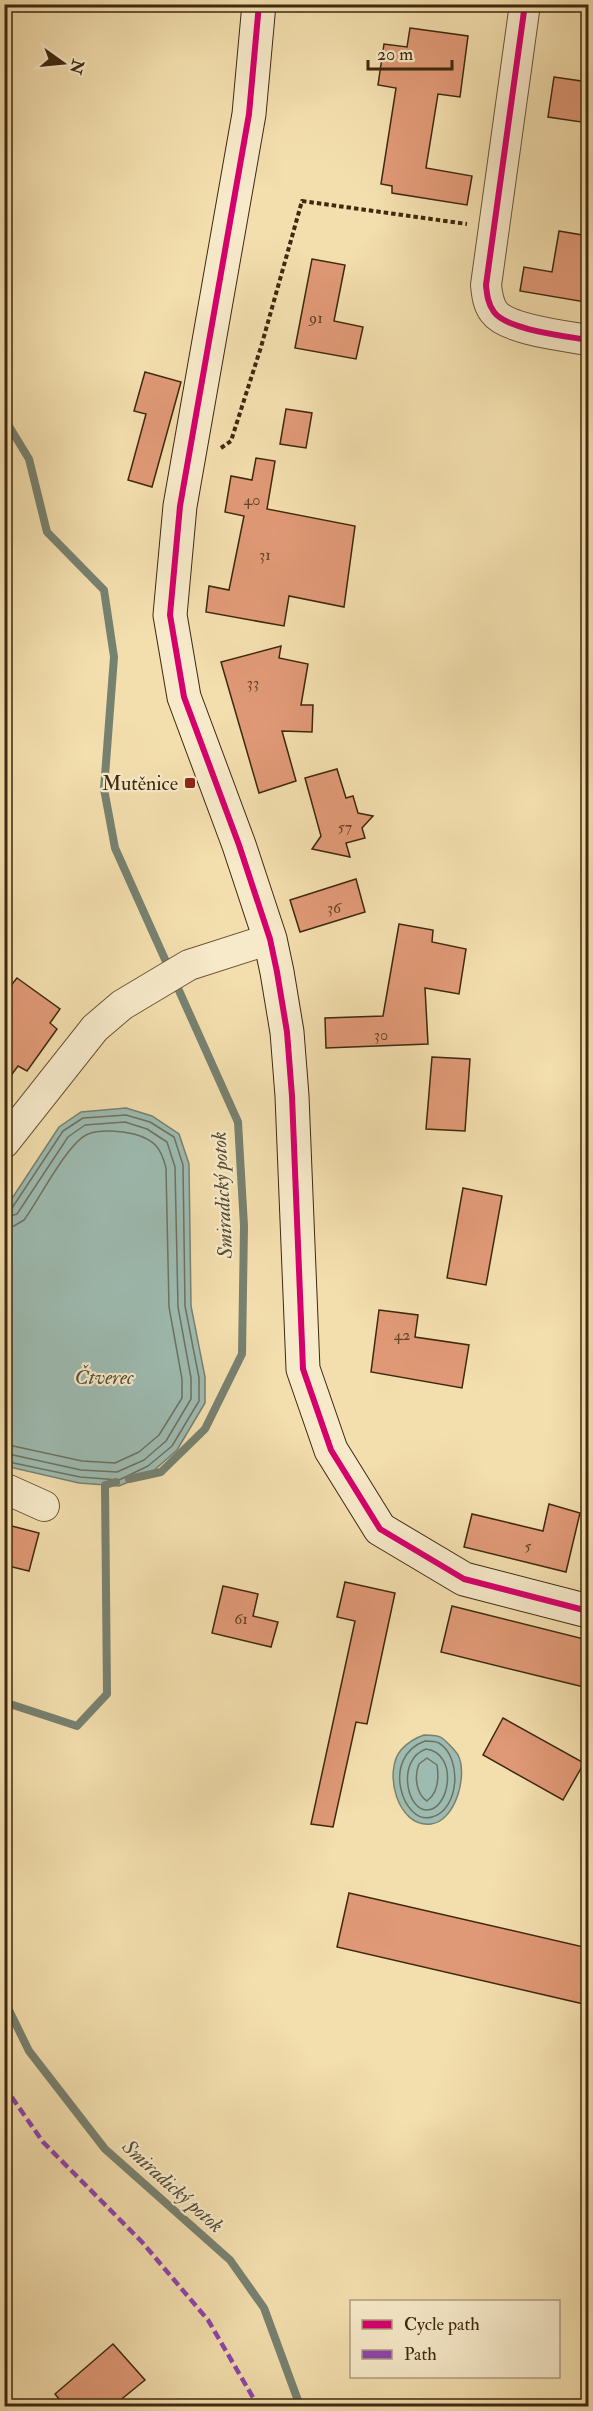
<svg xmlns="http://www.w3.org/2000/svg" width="593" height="2411" font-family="'IM FELL Double Pica',serif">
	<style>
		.water { fill: #9dbbb1; stroke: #778170; stroke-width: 1.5 }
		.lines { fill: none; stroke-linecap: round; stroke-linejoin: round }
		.shore { stroke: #6e7260; stroke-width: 1.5 }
		.stream { stroke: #778170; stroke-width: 8 }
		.building { fill: #e09976; stroke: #3e290e; stroke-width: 1.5 }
		.street-casing { stroke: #6b5636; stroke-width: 32 }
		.secondary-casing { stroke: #3e290e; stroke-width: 35 }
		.path { stroke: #3e290e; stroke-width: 4; stroke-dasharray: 4.5 3; stroke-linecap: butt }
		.street { stroke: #f7eaca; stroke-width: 30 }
		.secondary { stroke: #f7eaca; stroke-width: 33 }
		.quiet { stroke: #8e44ad; stroke-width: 4.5; stroke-dasharray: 9 4.5; stroke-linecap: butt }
		.cycleway-casing { stroke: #f7eaca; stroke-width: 10 }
		.cycleway { stroke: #d6006c; stroke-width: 6 }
		.poi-dot { fill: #8f2418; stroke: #f7eaca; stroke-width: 2 }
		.labels { text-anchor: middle; stroke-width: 4.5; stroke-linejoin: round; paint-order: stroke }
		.number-label { font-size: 16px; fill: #664528 }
		.poi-label { font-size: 20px; fill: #3e290e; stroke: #f7eaca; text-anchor: end }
		.water-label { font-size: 21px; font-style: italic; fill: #564e37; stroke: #f7eaca }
	</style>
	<rect width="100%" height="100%" fill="#f3dead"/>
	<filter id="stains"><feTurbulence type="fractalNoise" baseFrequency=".00333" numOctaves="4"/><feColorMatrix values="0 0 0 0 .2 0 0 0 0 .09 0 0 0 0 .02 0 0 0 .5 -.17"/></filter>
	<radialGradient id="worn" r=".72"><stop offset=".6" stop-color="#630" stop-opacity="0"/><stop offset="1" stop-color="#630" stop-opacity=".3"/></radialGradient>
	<g class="water">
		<polygon points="126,1108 152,1116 179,1134 189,1164 191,1306 205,1377 205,1403 177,1450 152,1472 119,1486 79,1483 5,1466 5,1209 59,1127 81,1112"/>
		<path d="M424,1735C429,1735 438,1735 442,1738C446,1741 455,1750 458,1755C468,1774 456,1821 431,1824C397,1828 383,1771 401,1750C408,1742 415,1738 424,1735Z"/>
	</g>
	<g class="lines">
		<g class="shore">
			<polyline points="4,1211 12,1208 63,1131 83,1118 126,1115 150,1122 174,1137 183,1165 185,1306 199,1378 199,1401 172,1446 148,1466 119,1480 80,1477 4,1461"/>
			<polyline points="4,1218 17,1214 68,1137 85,1125 125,1122 147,1129 167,1142 175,1167 178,1307 191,1378 191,1399 166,1441 144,1460 117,1472 81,1470 4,1453"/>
			<path d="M4,1227L14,1226L24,1220C39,1200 67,1143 88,1134C100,1129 122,1131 134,1134C155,1140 161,1148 166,1168L169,1307L182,1379V1398L159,1435L139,1452L115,1463L82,1461L4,1444"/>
			<path d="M425,1741C429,1741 435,1741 439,1743C463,1758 459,1810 432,1817C403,1826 380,1757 425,1741Z"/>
			<path d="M426,1749C459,1753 450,1811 426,1810C406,1809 397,1759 426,1749Z"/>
			<path d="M427,1758L437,1765C439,1778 438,1793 427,1801C416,1794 414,1776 419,1764Z"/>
		</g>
		<g class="stream">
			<polyline points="4,418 29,459 47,532 104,590 114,657 104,789 115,848 238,1122 244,1226 242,1354 205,1429 161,1472 129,1479"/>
			<polyline points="4,1708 13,1705 77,1726 107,1694 105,1485 116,1482"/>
			<polyline points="4,2000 29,2051 105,2149 230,2260 264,2308 300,2406"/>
		</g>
	</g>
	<g class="building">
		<polygon points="410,28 468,36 460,97 438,94 426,168 472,176 467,205 392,193 392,186 381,184 396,88 378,85 384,44 407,47"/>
		<polygon points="554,77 588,82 588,123 548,117"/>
		<polygon points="559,231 588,236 588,280 585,302 520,291 524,267 552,272"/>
		<polygon points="312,259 345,265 334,321 363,327 356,359 295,348"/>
		<polygon points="145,372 181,382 152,487 128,480 146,414 134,411"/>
		<polygon points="286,409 312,413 306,448 280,444"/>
		<polygon points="256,458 275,461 267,509 355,526 344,607 289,596 284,626 206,612 209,586 229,590 244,516 225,512 231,476 252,480"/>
		<polygon points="281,646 279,658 308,664 301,705 313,705 312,732 282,731 296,781 259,793 221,662"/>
		<polygon points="337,769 346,798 353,796 358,813 373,816 362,828 365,838 346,843 350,857 312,849 321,836 305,778"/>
		<polygon points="356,879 365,912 300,932 290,900"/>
		<polygon points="399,924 433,930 432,942 466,949 459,994 425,988 428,1044 326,1048 325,1018 383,1016"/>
		<polygon points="17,978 60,1009 50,1023 57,1029 27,1071 18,1066 4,1085 4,994"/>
		<polygon points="432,1057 470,1059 465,1131 426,1129"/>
		<polygon points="463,1188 502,1196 486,1285 447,1278"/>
		<polygon points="379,1310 418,1315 415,1337 469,1345 462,1388 371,1372"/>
		<polygon points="549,1504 580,1513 566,1572 464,1547 472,1514 543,1531"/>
		<polygon points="4,1524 39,1533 29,1571 4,1565"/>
		<polygon points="345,1582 395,1593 367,1724 356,1722 333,1827 311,1824 355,1621 337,1617"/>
		<polygon points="223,1586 258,1594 253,1616 278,1622 271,1647 212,1633"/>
		<polygon points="452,1606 588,1640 588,1688 441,1652"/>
		<polygon points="503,1718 584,1763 563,1800 483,1755"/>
		<polygon points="349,1893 588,1948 588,2005 337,1947"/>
		<polygon points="113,2344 145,2380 113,2406 65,2406 55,2394"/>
	</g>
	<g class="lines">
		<g class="street-casing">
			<g id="street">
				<path d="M525,4L486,285C487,295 488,304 494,312C507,330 566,336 588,340"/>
				<polyline points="4,1143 95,1028 122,1005 189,965 270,939"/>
				<polyline points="4,1488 44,1506"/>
			</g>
		</g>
		<g class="secondary-casing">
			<polyline id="secondary" points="259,4 249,114 180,506 170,615 184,697 239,845 270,939 277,972 287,1032 292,1096 303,1369 331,1450 380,1529 464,1579 588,1611"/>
		</g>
		<polyline class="path" points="221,448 231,441 261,347 302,201 467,224"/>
		<use href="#street" class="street"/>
		<use href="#secondary" class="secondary"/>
		<polyline class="quiet" points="4,2086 43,2142 142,2242 208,2320 258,2406"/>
		<g class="cycleway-casing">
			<g id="cycleway">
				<polyline points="259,4 249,114 180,506 170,615 184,697 239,845 270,939 277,972 287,1032 292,1096 303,1369 331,1450 380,1529 464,1579 588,1611"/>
				<path d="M525,4L486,285C487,295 488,304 494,312C507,330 566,336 588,340"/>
			</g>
		</g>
		<use href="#cycleway" class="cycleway"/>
	</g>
	<rect class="poi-dot" x="184" y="777" width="12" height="12" rx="3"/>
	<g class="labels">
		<g class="number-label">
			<text x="316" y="323">91</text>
			<text x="252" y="505">40</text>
			<text x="265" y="560">31</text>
			<text x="253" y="688">33</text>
			<text x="345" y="832">57</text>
			<text x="334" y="913">36</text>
			<text x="381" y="1040">30</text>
			<text x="402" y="1340">42</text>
			<text x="528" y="1551">5</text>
			<text x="241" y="1624">61</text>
		</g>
		<g class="poi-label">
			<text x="178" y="790">Mutěnice</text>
		</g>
		<g class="water-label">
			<text transform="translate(222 1195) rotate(-93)" y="7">Smiradický potok</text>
			<text x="104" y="1384">Čtverec</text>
			<text transform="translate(173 2186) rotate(42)" y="7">Smiradický potok</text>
		</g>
	</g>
	<rect width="593" height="2411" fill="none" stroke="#f3dead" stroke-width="24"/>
	<rect x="6" y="6" width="581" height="2399" fill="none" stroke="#3e290e" stroke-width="3"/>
	<rect x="12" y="12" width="569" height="2387" fill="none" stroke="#3e290e" stroke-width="1.5"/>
	<rect x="350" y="2300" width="210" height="78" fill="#f7eaca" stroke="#ad9d7f" stroke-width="1.5"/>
	<rect x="362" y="2320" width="30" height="9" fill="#d6006c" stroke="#ad9d7f" stroke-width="1.5"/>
	<text x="404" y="2330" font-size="18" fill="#3e290e">Cycle path</text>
	<rect x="362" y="2350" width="30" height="9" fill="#8e44ad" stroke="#ad9d7f" stroke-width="1.5"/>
	<text x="404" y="2360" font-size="18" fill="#3e290e">Path</text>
	<g transform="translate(63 63) rotate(105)" stroke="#f7eaca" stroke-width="4.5" paint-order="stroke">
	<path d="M0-4.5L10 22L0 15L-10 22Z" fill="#3e290e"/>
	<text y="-9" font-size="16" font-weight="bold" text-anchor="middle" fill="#3e290e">N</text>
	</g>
	<path d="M368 60v9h84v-9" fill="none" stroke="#3e290e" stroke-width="3"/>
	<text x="377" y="60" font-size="18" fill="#3e290e" stroke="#f7eaca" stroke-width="4.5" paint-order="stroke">20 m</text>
	<rect width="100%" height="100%" filter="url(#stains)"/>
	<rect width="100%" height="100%" fill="url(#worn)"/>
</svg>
